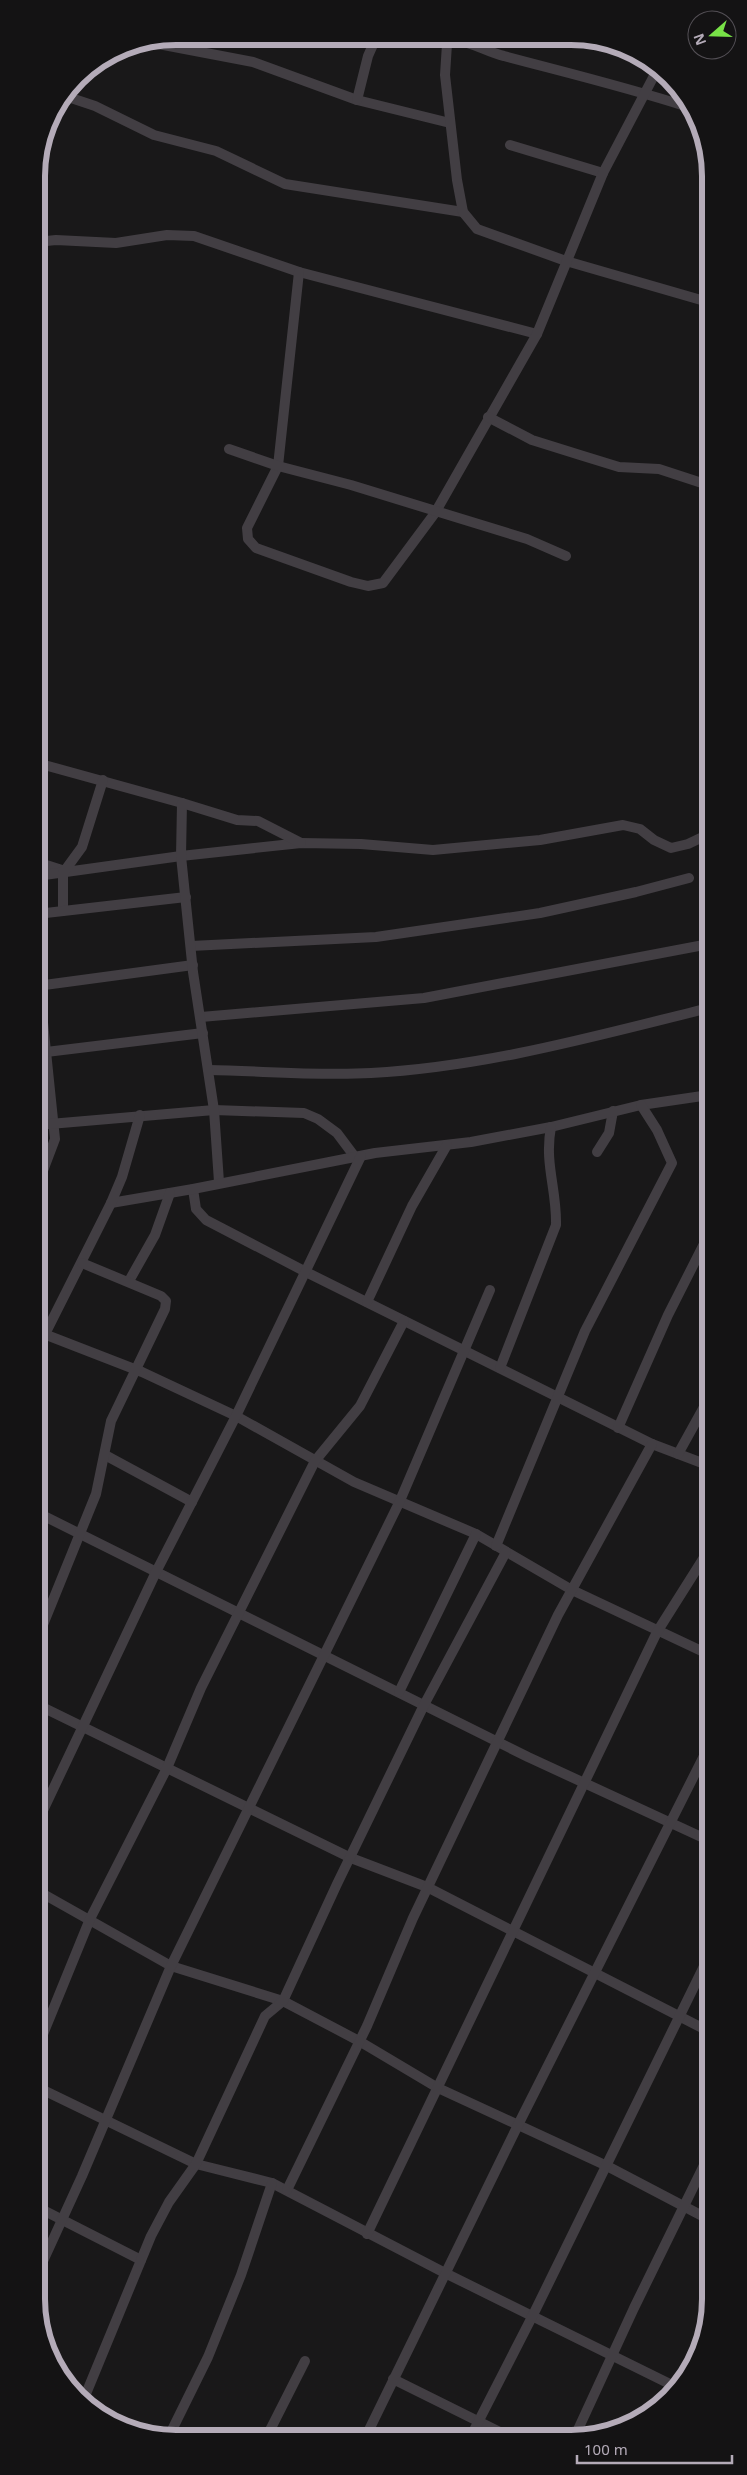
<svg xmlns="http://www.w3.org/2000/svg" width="747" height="2475" font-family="'Noto Sans',sans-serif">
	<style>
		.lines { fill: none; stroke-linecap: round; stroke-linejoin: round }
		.street { stroke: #423e43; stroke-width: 10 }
		.rim { fill: none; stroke: #b4abb8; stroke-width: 6 }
	</style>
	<rect width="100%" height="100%" fill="#191819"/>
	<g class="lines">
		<g class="street">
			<polyline points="148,42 253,62 357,100 450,123"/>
			<polyline points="65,96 95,106 154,135 216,151 285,184 463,212"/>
			<polyline points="357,100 368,56 376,38"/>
			<path d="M685,106C626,87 564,72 504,56C486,52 471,41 453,40L447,44L445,75L457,180L463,212L477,229L566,261L708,302"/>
			<polyline points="510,145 603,173"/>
			<polyline points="37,242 56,240 116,243 167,235 194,236 299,272 537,334"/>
			<polyline points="299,272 278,466 247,528 248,539 256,548 351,582 368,586 383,583 435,513 537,334 603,173 657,70"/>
			<polyline points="488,417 532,440 580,455 619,467 659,469 708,485"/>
			<polyline points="229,449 278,466 351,485 527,539 566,556"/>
			<polyline points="37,763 182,803"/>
			<polyline points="37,862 65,871"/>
			<polyline points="37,876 181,856 301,843 361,844 433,850 540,840 623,825 640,829 654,840 671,848 688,844 709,834"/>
			<polyline points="63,911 63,873 82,847 103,780"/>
			<polyline points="37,914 186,897"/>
			<polyline points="191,946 376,937 540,913 636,892 689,878"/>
			<polyline points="37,964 55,1139 38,1184"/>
			<polyline points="37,986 193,965"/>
			<polyline points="201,1017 424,998 709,944"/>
			<polyline points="38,1053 203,1033"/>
			<path d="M209,1070C263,1071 318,1076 371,1073C486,1067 599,1035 709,1008"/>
			<polyline points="38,1125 214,1110 304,1113 318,1119 337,1133 355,1157"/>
			<polyline points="597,1152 609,1133 613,1111"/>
			<polyline points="219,1182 214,1110 193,972 181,856 182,803 237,820 258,821 301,843"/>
			<polyline points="193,1189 196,1209 206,1220 306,1272 652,1444 710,1466"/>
			<polyline points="111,1203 193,1189 375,1153 471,1142 551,1127 641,1105 709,1095"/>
			<polyline points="129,1281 155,1235 170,1193"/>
			<polyline points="367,1302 412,1206 447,1145"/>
			<polyline points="44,1334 142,1372 236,1416 354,1482 476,1534 572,1590 710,1655"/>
			<polyline points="38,1348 111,1203 122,1177 140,1115"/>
			<path d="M500,1368L556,1225C557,1190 544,1163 551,1127"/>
			<polyline points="618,1428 668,1315 709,1234"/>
			<polyline points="678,1454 709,1398"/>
			<polyline points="105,1455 192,1502"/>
			<polyline points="38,1513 528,1757 710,1841"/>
			<polyline points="496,1546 585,1331 672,1163 657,1130 641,1105"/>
			<polyline points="38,1637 96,1494 111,1421 165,1309 166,1301 161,1296 82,1263"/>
			<polyline points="399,1692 476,1534"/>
			<polyline points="38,1705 351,1858 427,1887 710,2032"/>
			<polyline points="38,1821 156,1572 236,1416 361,1156"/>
			<polyline points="38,1891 171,1966 283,2001 359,2041 438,2088 607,2166 710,2220"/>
			<polyline points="39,2044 90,1919 167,1768 201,1688 315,1461 360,1406 404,1321"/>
			<polyline points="39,2088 196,2164 272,2183 445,2273 678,2388"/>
			<polyline points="287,2190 367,2026 413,1918 558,1615 652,1444"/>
			<polyline points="39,2208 141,2260"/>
			<polyline points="367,2234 657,1632 710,1548"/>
			<polyline points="39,2270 82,2176 171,1966 399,1503 490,1290"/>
			<polyline points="393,2379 508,2436"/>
			<polyline points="83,2401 151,2236 169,2202 196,2164 265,2016 283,2001 337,1884 424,1705 506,1552"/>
			<polyline points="169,2436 208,2357 241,2275 272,2183"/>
			<polyline points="267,2436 305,2361"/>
			<polyline points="366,2436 518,2125 710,1744"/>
			<polyline points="471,2436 533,2315 710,1954"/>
			<polyline points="575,2436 634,2308 710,2153"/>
		</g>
	</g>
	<path d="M0 0H747V2475H0ZM176 45H571A131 131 0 0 1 702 176V2299A131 131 0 0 1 571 2430H176A131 131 0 0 1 45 2299V176A131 131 0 0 1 176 45Z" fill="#141314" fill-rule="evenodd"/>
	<path class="rim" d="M176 45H571A131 131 0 0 1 702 176V2299A131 131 0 0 1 571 2430H176A131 131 0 0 1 45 2299V176A131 131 0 0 1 176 45Z"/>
	<g transform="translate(712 35) rotate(250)"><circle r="24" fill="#141314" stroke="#545056"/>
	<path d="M0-4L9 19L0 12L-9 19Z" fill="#78e247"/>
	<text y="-8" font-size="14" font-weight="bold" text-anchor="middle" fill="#b4abb8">N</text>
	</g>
	<path d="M577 2455v8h155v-8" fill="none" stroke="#b4abb8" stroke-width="2.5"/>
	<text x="584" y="2455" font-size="15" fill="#b4abb8" stroke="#141314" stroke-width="4" paint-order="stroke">100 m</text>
</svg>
